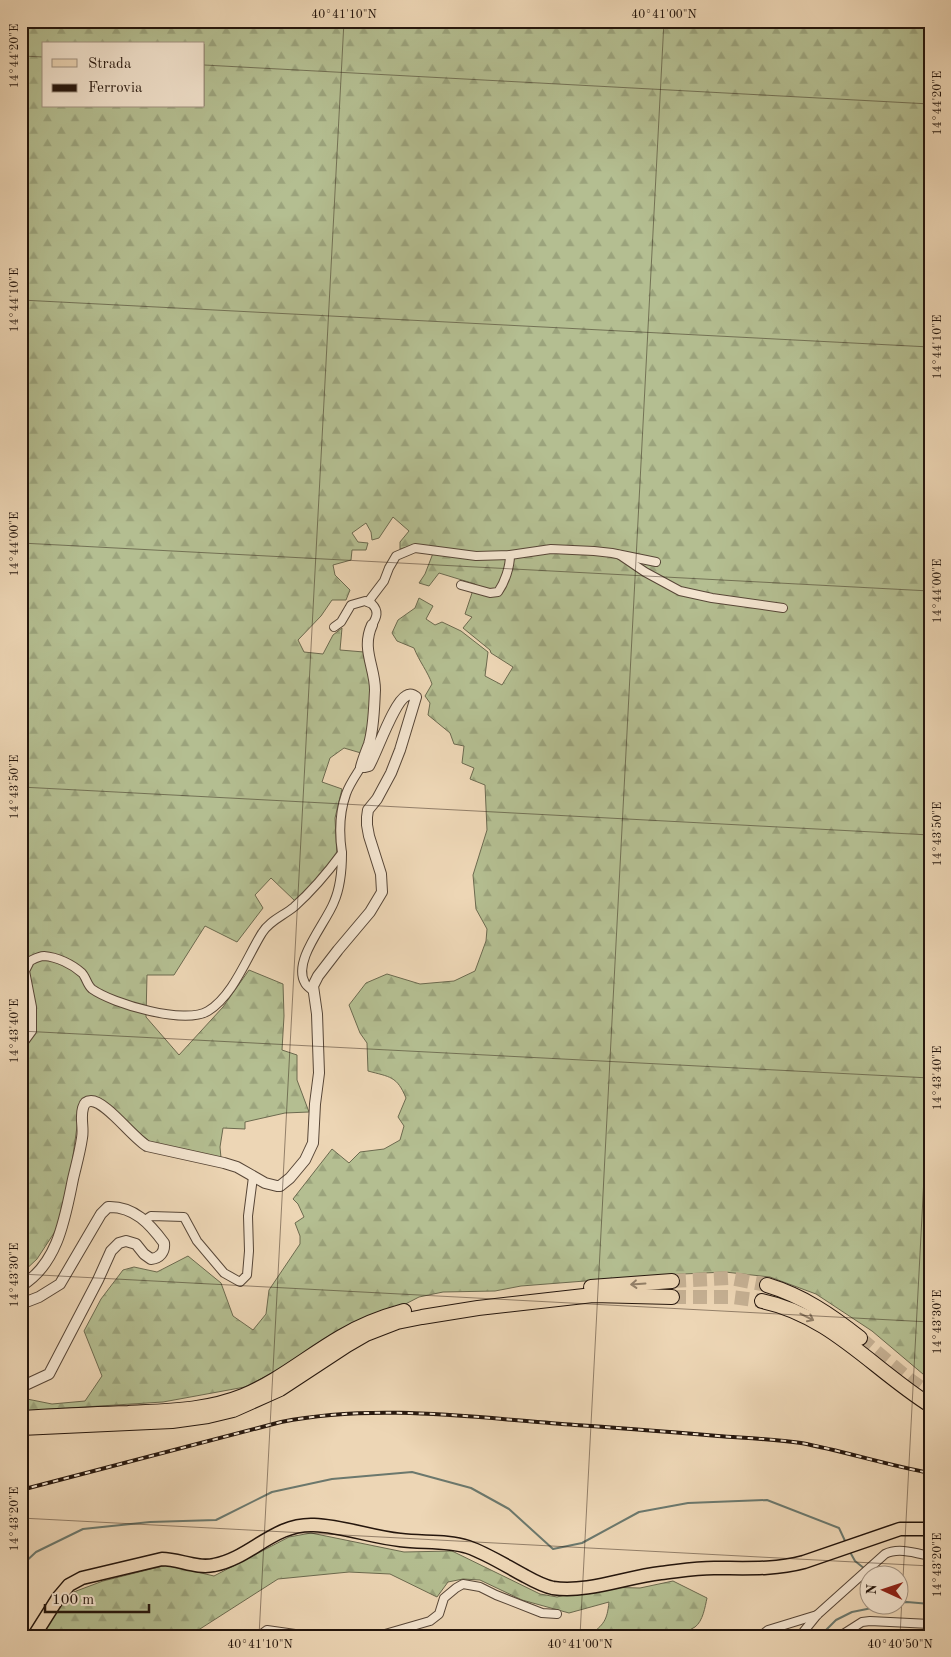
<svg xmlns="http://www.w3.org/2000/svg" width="951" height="1657" font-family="'Old Standard TT',serif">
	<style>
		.forest { fill: url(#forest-firs); stroke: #6c6a4f; fill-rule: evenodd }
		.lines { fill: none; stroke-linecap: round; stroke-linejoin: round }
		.stream { stroke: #6b786d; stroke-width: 2 }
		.motorway-tunnel { stroke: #c5b093; stroke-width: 14; stroke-dasharray: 14 7; stroke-linecap: butt }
		.minor-casing { stroke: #574637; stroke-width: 10 }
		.tertiary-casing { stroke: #574637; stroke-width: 12 }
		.primary-casing { stroke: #25160d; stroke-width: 15 }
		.motorway-casing { stroke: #25160d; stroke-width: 16 }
		.minor { stroke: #f3e4cf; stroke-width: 8 }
		.tertiary { stroke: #f3e4cf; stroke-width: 10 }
		.primary { stroke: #edd6b5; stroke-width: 12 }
		.motorway { stroke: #edd6b5; stroke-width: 14 }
		.rail-casing { stroke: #25160d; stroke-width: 4 }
		.rail { stroke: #f3e4cf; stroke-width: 2; stroke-dasharray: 5.5; stroke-linecap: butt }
		.oneway { stroke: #938069 }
		.ticks { fill: none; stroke: #25160d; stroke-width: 1; stroke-opacity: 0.45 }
		.neatline { fill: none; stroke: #25160d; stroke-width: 2 }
		.ticks-label { font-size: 12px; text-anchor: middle; fill: #25160d }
	</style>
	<defs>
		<pattern id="forest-firs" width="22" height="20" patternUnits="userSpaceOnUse" patternTransform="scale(1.25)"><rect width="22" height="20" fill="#b4be91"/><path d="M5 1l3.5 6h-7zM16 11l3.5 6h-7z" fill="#9ba37c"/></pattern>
	</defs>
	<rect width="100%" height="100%" fill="#edd6b5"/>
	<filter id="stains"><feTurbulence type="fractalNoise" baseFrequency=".004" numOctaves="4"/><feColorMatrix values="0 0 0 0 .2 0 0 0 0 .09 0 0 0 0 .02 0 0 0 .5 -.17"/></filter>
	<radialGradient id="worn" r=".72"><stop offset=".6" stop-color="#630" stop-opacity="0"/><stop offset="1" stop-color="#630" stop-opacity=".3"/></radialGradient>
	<g class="forest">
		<path d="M21,21H930V1380L872,1331L816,1294L770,1277L725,1272L662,1275L521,1286L495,1291L443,1292L419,1297L245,1387L163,1402L21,1411V1401L27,1399L52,1404L85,1401L102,1376L84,1331L101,1299L123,1270L134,1267L157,1272L188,1256L221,1283L233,1316L253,1330L266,1314L269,1290L300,1244V1236L295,1223L304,1217L298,1204L293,1199L332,1149L349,1163L360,1152L384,1149L400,1140L404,1126L398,1117L406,1098C397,1076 390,1077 368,1071L367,1043L360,1033L349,1005L366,983L387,974L420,984L454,981L475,971L486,941L487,929L476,909L473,875L487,830L485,785L470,779L474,768L462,763L464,746L454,744L450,733L428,715L430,703L425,696L432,684C428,672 419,661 414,648L397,641L392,633L398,620L415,608L419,598L433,606L426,619L435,625L442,622L461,631L488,652L485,676L502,685L513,667L491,653L490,650L463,628L472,617L465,614L475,584L439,573L429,586L419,583L425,574L435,548L415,545L400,549V542L409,531L393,517L379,538L372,540L371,532L366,523L352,533L358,542L368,543L366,550H352L351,560L333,565L335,575L350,590L346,600H332L321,616L298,640L304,652L323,654L333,635L342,628L340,650L364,652C366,661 369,670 370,679C373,698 369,735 361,753L344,748L330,758L322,782L342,789L335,818L337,857L295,901L271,878L255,895L263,908L237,942L205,926L174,975H147L146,1017L179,1055L223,1007L249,970L283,984L284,1016L282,1050L297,1055V1080L309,1112L285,1113L245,1122V1129L223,1128L220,1147L221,1158L151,1143L100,1098L91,1096L78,1119L69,1185L56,1230L37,1259L21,1274ZM44,44H204V106H44Z"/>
		<path d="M311,1533L404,1552L452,1551L540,1594L557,1597L597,1587L640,1588L673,1581L707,1598C705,1607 703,1621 695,1627C672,1642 618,1636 589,1636C604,1624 607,1621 609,1602L569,1613L522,1600L480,1580L463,1579L448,1582L437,1597L390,1574L349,1572L278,1579L189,1636H42L63,1596L103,1581L167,1565L214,1576L289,1537Z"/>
	</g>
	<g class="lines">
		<g class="stream">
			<polyline points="850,1552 855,1561 865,1569"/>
			<polyline points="21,1566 36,1552 83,1529 150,1522 216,1520 272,1492 332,1479 412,1472 471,1488 509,1509 553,1549 582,1543 639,1512 688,1503 767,1500 839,1528 846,1543"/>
			<polyline points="898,1595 906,1602"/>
			<polyline points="898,1603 907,1602 930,1604"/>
			<polyline points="820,1636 836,1620 852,1612 892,1604"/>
		</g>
		<g class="motorway-tunnel">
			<polyline points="672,1281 730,1278 767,1285"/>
			<polyline points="672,1297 732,1297 762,1301"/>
			<polyline points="860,1338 910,1380 930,1394"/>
		</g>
		<g class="minor-casing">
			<g id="minor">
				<polyline points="620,555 645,572 680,591 712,598 783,608"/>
				<path d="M461,585L490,593L498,592C505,582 510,567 510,555"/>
				<polyline points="368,602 384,581 389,568 396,556 415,548 476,556 510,555 551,549 594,551 612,553 656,562"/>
				<path d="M334,627L341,622L351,605L365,601L372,604C379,611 377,617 372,625"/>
				<path d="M313,991C310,988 306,986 305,983C292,961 326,923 334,902C341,886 342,870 342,853"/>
				<path d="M21,1046L32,1031V1007L25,971L30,961C34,959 39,956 44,956C57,957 72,964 82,973C86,977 87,985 92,989C113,1004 185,1025 208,1011C233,996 247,957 262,933C269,921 283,916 294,907C312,891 328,872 342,853C339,833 339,814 346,794C349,785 356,775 361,767"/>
				<polyline points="145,1220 151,1216 184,1217 197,1241 224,1273 240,1282 247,1275 249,1251 248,1216 253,1177"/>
				<polyline points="259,1636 267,1630 309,1636"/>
				<polyline points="378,1636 430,1621 439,1614 444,1598 456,1588 463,1584 480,1587 496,1595 542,1613 557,1614"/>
				<polyline points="761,1636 768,1630 817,1615"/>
				<path d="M800,1636L817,1615L885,1554C898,1547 916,1553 930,1556"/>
				<polyline points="840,1636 862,1622 870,1621 930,1624"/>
			</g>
		</g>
		<g class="tertiary-casing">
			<g id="tertiary">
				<path d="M21,1286C58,1264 65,1218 73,1179C76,1166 80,1152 82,1138C84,1128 80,1118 83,1108C84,1104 86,1101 91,1101C106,1101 132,1137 147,1146L224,1163L237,1167L265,1183L277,1186H280L290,1178L305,1160L313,1143L315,1104L319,1073L317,1014L313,986L318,976L338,950L370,912L382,892L381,874L369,836L367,825V817L368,810L377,799L391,773L400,750L416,697C413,695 410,693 406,696C394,702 377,752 369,766L365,767H361C363,759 366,752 369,744C374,727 374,708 375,690C375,667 361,649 372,625"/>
				<path d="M21,1304L39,1297L60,1284L101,1214L108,1207C134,1206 150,1224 164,1243C165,1252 160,1258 151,1259L144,1254L136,1244L126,1241L119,1243L111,1251L98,1280L49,1374L21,1387"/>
			</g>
		</g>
		<g class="primary-casing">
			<path id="primary" d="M34,1636L58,1598L69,1585L82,1578L162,1559C179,1559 197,1569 214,1565C251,1558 274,1523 314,1525C343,1526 371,1537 400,1540C422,1543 447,1540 468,1547C488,1554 506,1566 525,1576C534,1581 543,1586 553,1588C588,1593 626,1577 661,1573C679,1571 696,1568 714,1568C745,1568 774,1570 804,1562L900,1529H930"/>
		</g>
		<g class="motorway-casing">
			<g id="motorway">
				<path d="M767,1285C803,1296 831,1315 860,1338"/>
				<polyline points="591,1287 672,1281"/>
				<path d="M762,1301C830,1315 873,1369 930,1405"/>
				<path d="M21,1418C57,1416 92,1414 128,1413C167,1411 206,1411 243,1396C279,1381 308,1356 341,1337C361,1325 382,1317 404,1311"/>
				<polyline points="21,1428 172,1421 208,1416 233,1410 280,1389 347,1345 366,1334 397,1322 422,1317 478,1308 593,1295 672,1297"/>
			</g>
		</g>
		<use href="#minor" class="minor"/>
		<use href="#tertiary" class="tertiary"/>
		<use href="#primary" class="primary"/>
		<use href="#motorway" class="motorway"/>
		<g class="rail-casing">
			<path id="rail" d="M21,1490L281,1422C377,1403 478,1418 575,1425C622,1428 670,1432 718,1436C745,1438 774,1439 801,1443C844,1451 886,1465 930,1473"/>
		</g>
		<use href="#rail" class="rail"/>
	</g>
	<defs><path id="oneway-shaft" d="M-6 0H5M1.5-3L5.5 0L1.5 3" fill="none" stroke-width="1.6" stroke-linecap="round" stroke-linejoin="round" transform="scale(1.25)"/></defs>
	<g class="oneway">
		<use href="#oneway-shaft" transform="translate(638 1284) rotate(176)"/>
		<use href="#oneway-shaft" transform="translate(807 1317) rotate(27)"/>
	</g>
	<path class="ticks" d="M21,56L44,57M204,65L930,104M21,71L24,21M21,300L930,347M21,543L930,591M21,787L930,835M21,1031L930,1078M21,1274L930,1322M21,1518L930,1566M259,1636L344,21M580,1636L664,21M900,1636L930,1063"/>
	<rect width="951" height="1657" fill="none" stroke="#edd6b5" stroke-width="55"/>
	<rect x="42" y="42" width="162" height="65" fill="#f3e4cf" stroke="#a19281"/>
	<rect x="52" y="59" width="25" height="8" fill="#edd6b5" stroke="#a19281"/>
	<text x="88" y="68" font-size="15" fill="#25160d">Strada</text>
	<rect x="52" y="84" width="25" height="8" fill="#25160d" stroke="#a19281"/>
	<text x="88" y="92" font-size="15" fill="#25160d">Ferrovia</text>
	<g transform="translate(884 1590) rotate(273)"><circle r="24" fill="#f3e4cf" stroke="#a19281"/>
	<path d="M0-4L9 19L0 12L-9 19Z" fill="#8f2418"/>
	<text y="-8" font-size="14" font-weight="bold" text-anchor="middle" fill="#25160d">N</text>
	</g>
	<path d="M45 1604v8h104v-8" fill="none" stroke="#25160d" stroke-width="2.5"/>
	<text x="52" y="1604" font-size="15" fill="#25160d" stroke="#f3e4cf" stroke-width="4" paint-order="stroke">100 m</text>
	<rect x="28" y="28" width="896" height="1602" class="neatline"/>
	<g class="ticks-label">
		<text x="344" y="18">40°41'10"N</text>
		<text x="664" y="18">40°41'00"N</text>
		<text transform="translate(14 56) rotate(-90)" y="4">14°44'20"E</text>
		<text transform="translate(937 103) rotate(-90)" y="4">14°44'20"E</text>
		<text transform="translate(14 300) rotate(-90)" y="4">14°44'10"E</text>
		<text transform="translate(937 347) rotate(-90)" y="4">14°44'10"E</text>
		<text transform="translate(14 544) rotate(-90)" y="4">14°44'00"E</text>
		<text transform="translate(937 591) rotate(-90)" y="4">14°44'00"E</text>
		<text transform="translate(14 787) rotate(-90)" y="4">14°43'50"E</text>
		<text transform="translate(937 834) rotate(-90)" y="4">14°43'50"E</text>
		<text transform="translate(14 1031) rotate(-90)" y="4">14°43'40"E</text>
		<text transform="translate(937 1078) rotate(-90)" y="4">14°43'40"E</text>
		<text transform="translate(14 1275) rotate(-90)" y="4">14°43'30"E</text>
		<text transform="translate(937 1322) rotate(-90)" y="4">14°43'30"E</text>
		<text transform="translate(14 1519) rotate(-90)" y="4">14°43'20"E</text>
		<text transform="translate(937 1565) rotate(-90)" y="4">14°43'20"E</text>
		<text x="260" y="1648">40°41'10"N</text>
		<text x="580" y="1648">40°41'00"N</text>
		<text x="900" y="1648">40°40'50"N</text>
	</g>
	<rect width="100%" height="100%" filter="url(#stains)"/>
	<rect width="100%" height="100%" fill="url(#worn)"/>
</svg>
